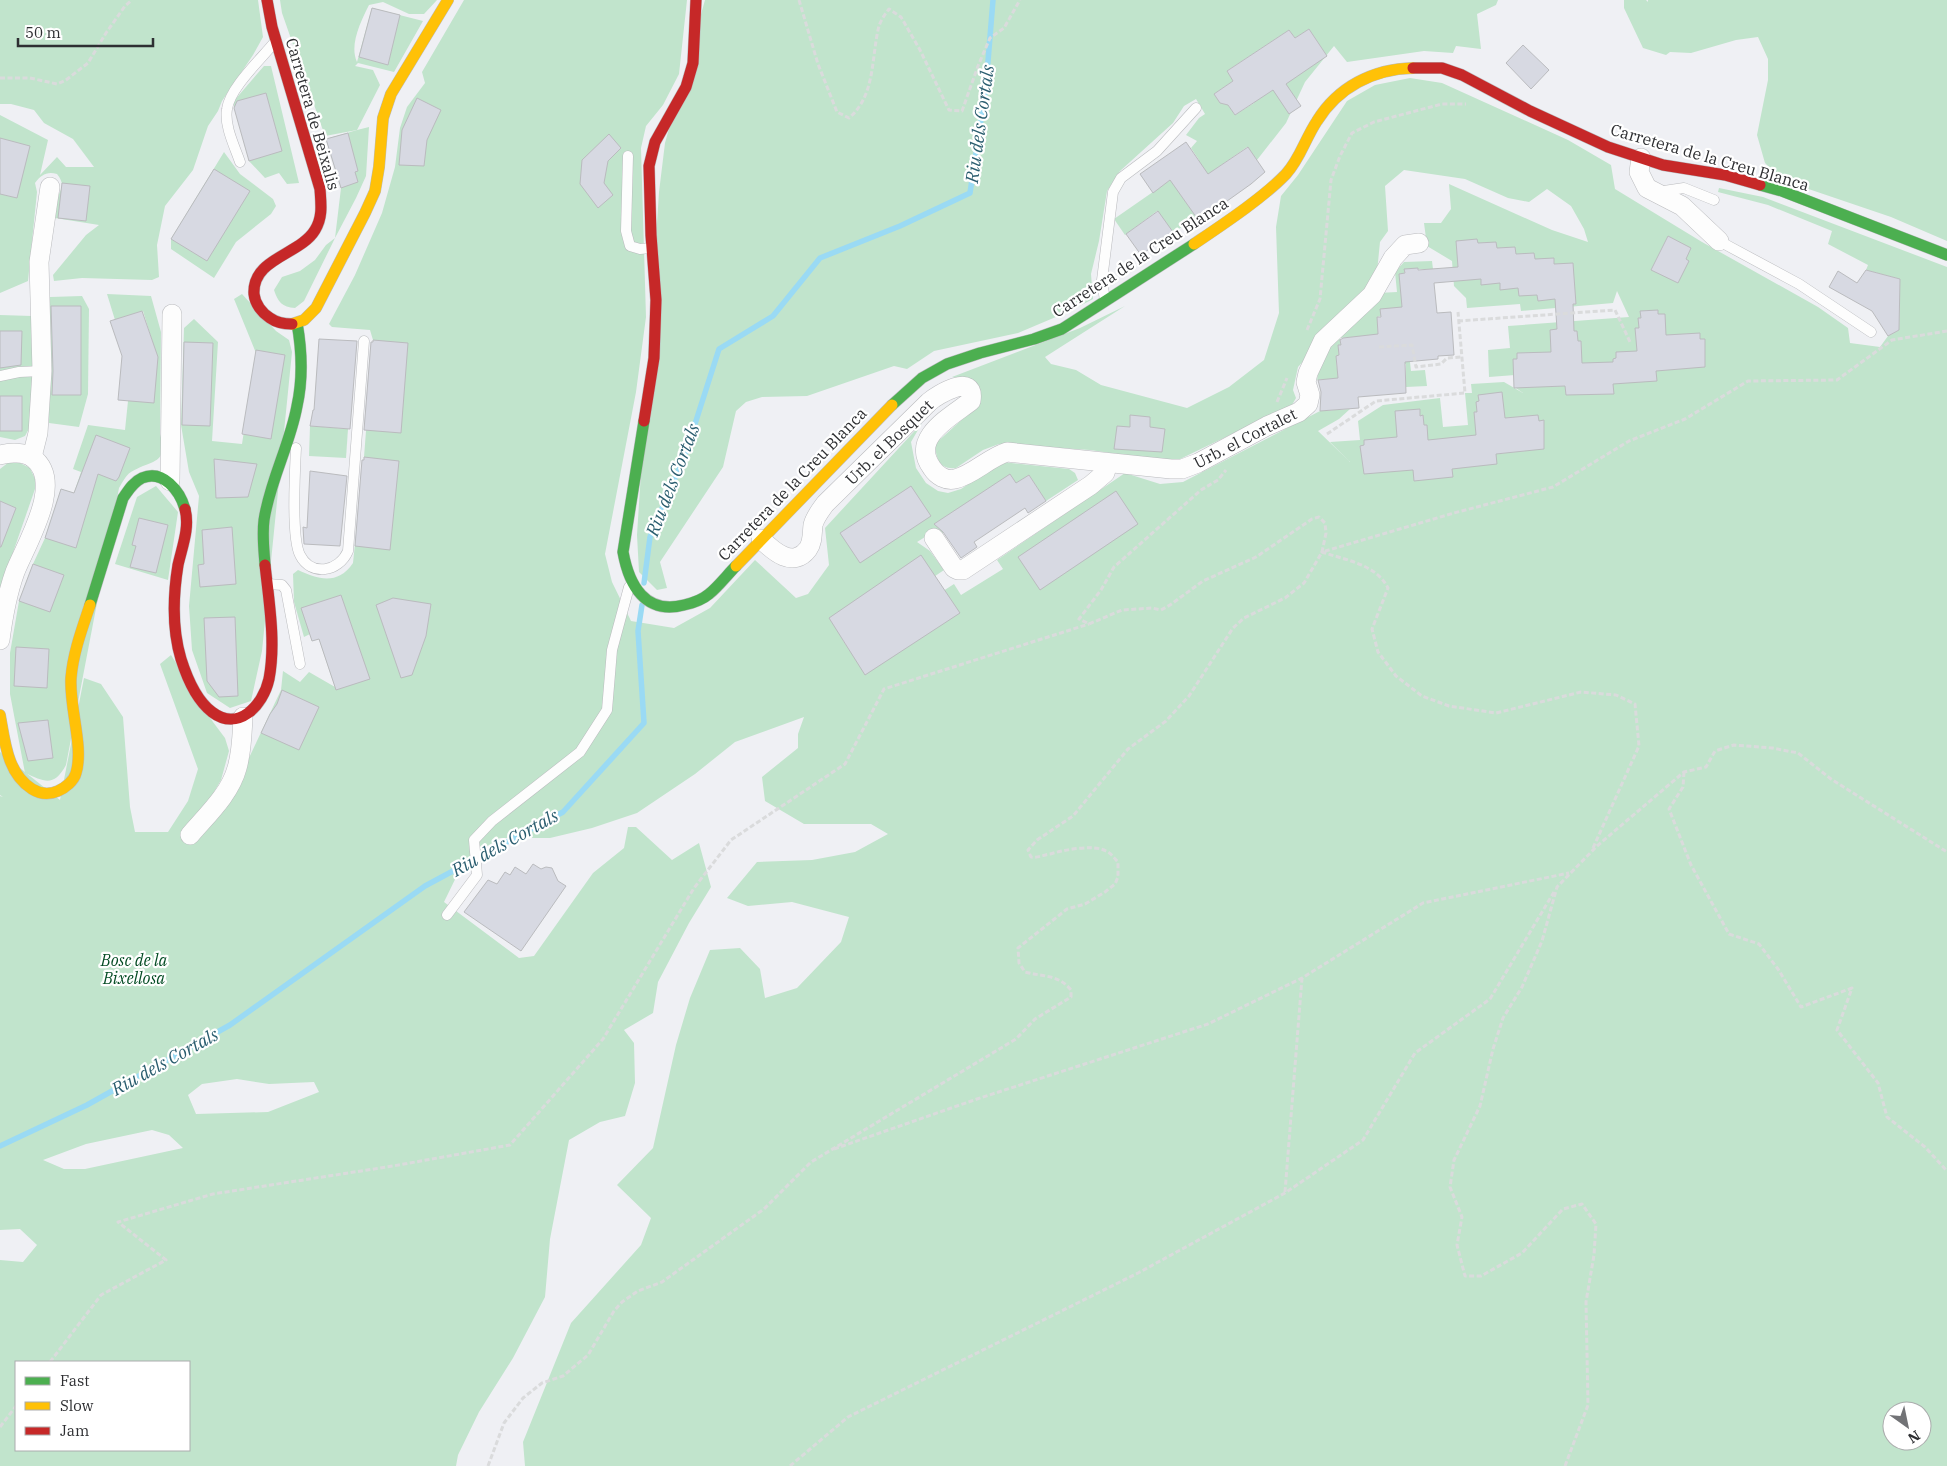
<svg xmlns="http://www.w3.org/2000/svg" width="1947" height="1466" font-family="'IBM Plex Serif',serif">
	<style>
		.green { fill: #c1e4cc; fill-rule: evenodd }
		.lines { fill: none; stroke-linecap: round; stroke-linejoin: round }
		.stream { stroke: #9adaf4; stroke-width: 5.5 }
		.building { fill: #d7d9e2; stroke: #babbbe }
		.lane-casing { stroke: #babbbe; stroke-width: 11 }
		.street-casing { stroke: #babbbe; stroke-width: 20 }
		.fast-casing { stroke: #babbbe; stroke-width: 12 }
		.slow-casing { stroke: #babbbe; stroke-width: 12 }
		.jam-casing { stroke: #babbbe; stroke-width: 12 }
		.path { stroke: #dadbdc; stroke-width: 3; stroke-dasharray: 5 2.5; stroke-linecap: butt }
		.lane { stroke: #fdfdfd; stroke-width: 10 }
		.street { stroke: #fdfdfd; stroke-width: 19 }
		.fast { stroke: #4caf50; stroke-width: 11 }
		.slow { stroke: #ffc107; stroke-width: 11 }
		.jam { stroke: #c62828; stroke-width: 11 }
		.labels { text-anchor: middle; stroke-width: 4.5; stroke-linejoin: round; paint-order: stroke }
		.street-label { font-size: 16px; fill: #2e2f32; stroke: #fff }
		.park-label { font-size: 16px; font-style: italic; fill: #044c24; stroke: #fff }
		.water-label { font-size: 18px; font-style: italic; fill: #2a5d6f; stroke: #fff }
	</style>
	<rect width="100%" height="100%" fill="#eff0f4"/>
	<g class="green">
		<path d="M0,0H258L263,37L253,55L222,101L218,111L208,126L193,170L165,206L157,245L159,277L152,280L82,278L54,281L53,275L86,235L99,225L55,218C55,213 56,207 57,201C59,189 67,187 57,174C47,171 41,175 35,183L37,192L28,281L0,293V115L48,140L40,175L57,157L66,167H94L73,139L44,123L34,110L11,104H0Z"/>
		<path d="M280,0H437L424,14H409L383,2L369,5C361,21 349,45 357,62L372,8L423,21L394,72L358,63L355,66L373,70L380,85L357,130L369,127L366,176L356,198L335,238L304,301L295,308C282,307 278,302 274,290L282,277L300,271L315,260L326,245L335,238L341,188L326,139L357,130L325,136L282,13Z"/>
		<path d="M464,0H687L679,74L663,105L646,126L641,148L646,317L636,392L605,554L612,582L631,621L674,628L710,608L755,560L796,598L808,594L829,565L825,528L922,423L911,442L916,468L926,483L938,491L948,493L961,489L1002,462L1069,469L1075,473L1078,480L1046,501L1029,475L941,534L938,529L917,542L930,551L944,570L842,639L850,651L954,584L961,595L1003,569L997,560L1125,473L1160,484L1183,482L1320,411L1350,409L1339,419L1318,431L1350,462L1330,442L1360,440L1358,421L1383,405L1440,398L1443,427L1468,425L1465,393H1472L1471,384L1504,382L1523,393L1516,388L1515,375L1489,377L1488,350L1510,348L1508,326L1629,317L1617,291L1613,303L1521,311L1520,304L1467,308L1466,298L1454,286L1452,261L1427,246L1424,223H1441L1451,209L1449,184L1552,230L1588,242L1584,229L1571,206L1547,189L1529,202L1508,198L1465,179L1404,170L1385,186L1388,231L1380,242L1377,272L1352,307L1298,367L1293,390L1296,398L1292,405L1178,460L1165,461L1090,450L999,444L983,450L956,468C939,470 936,458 935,444L978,405L970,380L952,377L1080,328L1125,306L1045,357L1051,364L1076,370L1101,385L1187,408L1229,387L1264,360L1279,313L1276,227L1281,196L1298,175L1347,101L1375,85L1410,78L1442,83L1568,140L1611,165L1615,189L1702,242L1818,307L1848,328L1850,343L1880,347L1888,336L1899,330L1900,279L1866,270L1868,265L1828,244L1832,231L1768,205L1718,192L1719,188L1763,197L1947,267V1466H525L523,1442L571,1323L641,1245L651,1218L617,1185L653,1148L676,1045L690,998L710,950L740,948L760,969L765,998L797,988L841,942L849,917L792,902L748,906L727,898L757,862L812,860L855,852L888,834L871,824H804L765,801L762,777L798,748V734L804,717L735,742L695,774L637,813L592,828L550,838H500L464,861L444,902L519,958L534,956L593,873L624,848L628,827H636L672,860L699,843L711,887L689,923L658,982L653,1013L624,1030L634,1043L635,1083L625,1116L600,1122L569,1140L550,1239L545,1297L513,1358L479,1412L458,1455L456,1466H0V1260L23,1262L37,1245L20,1229L0,1230V796L3,797L0,795V752L60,800L84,678L101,684L123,717L130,807L135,832H168L188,801L198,769L160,664L171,655L213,722L225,738L229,751L221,780L207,804L240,777L281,690L283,671L300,682L309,672L335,687L319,639L312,641L310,634L304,637L294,602L293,574L298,570C319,580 338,585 353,563L364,457L373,340L370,330L332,327L329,324L355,275L382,213L395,167L400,128L407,107L425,83L422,72ZM237,1079L269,1084L314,1082L319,1092L268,1112L196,1114L188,1095L202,1084ZM152,1130L169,1135L183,1148L85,1169H64L43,1160L86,1144ZM16,1362H189V1450H16ZM1892,1411H1922V1441H1892Z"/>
		<path d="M705,0H1498L1496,5L1477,14L1481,49L1456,46L1453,53L1424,51L1347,62L1334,46L1305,82L1286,123L1257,160L1247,147L1180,194L1196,217L1173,233L1157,211L1125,235L1114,219L1199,160L1191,148L1197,141L1186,135L1199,118L1205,114L1196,99L1184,106L1173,123L1120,171L1107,191L1099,241L1091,274L1093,299L1070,311L1018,333L934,351L907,369L894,366L807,396L762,397L746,402L736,411L723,467L660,562L667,588L657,590L639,572L637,535L659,192L665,143ZM1309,29L1327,56L1251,98L1254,103L1235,115L1228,105L1220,103L1214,94L1233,81L1227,71L1289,30L1295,38Z"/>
		<polygon points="1624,0 1646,0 1648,2 1648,0 1947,0 1947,241 1891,217 1782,180 1765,163 1757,135 1768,80 1768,59 1758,37 1736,40 1691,53 1670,52 1666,55 1643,48 1624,8"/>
		<polygon points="264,66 271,66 299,183 287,184 279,173 265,178 249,161 233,102"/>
		<polygon points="224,152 240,174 273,199 276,206 271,214 236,242 214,278 171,249 171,239"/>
		<polygon points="1432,261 1433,269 1404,269 1407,307 1377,317 1378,334 1385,333 1409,353 1411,371 1425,370 1427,386 1406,387 1406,364 1401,364 1357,337 1340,338 1341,345 1338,345 1339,355 1336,356 1337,369 1341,381 1332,379 1317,380 1320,362 1341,330 1378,293 1397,292 1395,272 1404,262"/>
		<path d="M107,294L151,296L161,332L160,434C169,465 152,459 131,472C126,475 122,483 119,488L66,765C54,787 45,782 25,773L10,694V653L19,601L33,564L45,538L61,489L74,493L81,472L73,469L88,425L125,430L128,401L155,350L143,311L115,320Z"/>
		<polygon points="242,294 276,331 289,340 292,352 262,651 251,701 230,708 207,693 192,650 189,606 199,496 189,472 181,425 184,328 194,319 218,342 212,441 242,444 256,353 234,299"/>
		<polygon points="82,296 89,309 88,394 79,427 49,423 50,297"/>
		<polygon points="0,315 32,316 33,384 31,425 25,436 15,440 0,437"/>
		<polygon points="310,426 348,429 346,458 309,456"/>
		<polygon points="9,462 20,463 30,468 35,479 35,489 0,590 0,469"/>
		<polygon points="156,486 178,512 168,580 115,564 137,497"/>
	</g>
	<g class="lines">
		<g class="stream">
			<polyline points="644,583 650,537 686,452 719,349 773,316 820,258 900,226 970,193 986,86 993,0"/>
			<polyline points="0,1146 87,1105 230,1025 425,886 563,812 644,723 638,631 642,605"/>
		</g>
	</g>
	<g class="building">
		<polygon points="372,8 400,15 388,65 359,57"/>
		<polygon points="1309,29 1327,56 1286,84 1301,106 1289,114 1273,90 1235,115 1228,105 1220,103 1214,94 1233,81 1227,71 1289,30 1295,38"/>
		<polygon points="1523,45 1549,70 1531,89 1506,63"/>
		<polygon points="266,93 282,151 249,161 234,108 237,101"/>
		<polygon points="417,98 441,110 427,140 424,166 399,165 402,130"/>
		<polygon points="348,133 358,171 355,172 358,182 341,188 326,139"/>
		<polygon points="609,134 621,148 608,161 604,183 613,195 598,208 580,184 582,160"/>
		<polygon points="0,138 30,146 17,198 0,194"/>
		<polygon points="1186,142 1208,174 1248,147 1265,172 1251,184 1199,221 1170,180 1153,193 1140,174"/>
		<polygon points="214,169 250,191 207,261 171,239"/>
		<polygon points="62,183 90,186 86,221 58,218"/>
		<polygon points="1158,211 1173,232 1141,255 1126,234"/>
		<polygon points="1668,236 1691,248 1686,259 1689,261 1678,283 1651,270"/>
		<polygon points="1477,239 1478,243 1496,242 1497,248 1515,247 1516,254 1534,253 1535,259 1554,258 1554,264 1573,263 1576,304 1573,304 1574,331 1577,331 1578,341 1581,341 1582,363 1613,362 1613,359 1616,358 1616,352 1637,351 1635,328 1639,328 1638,318 1641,318 1640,311 1658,310 1658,314 1665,314 1666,335 1700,333 1700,339 1705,339 1705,367 1656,371 1657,381 1613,384 1614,394 1566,395 1565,386 1514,388 1513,359 1517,359 1517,353 1551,352 1550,330 1557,329 1555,299 1538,301 1537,295 1519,296 1518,288 1500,290 1500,283 1481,285 1481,279 1434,283 1437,313 1451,312 1454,355 1438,356 1438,359 1405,362 1406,393 1358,397 1359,408 1320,411 1321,392 1318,380 1338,378 1336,356 1339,355 1338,345 1341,345 1340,340 1343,338 1378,334 1377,317 1381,317 1380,309 1402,307 1399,274 1405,273 1404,269 1418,268 1418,270 1458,267 1456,241"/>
		<polygon points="1866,270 1900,279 1899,330 1888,336 1872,311 1829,287 1838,271 1857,283"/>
		<polygon points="51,306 81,306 81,395 52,395 53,371"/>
		<polygon points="142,311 158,357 154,403 118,400 122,356 110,321"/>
		<polygon points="0,331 22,331 21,365 0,368"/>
		<polygon points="319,339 357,341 350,429 310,426 313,410 314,410"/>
		<polygon points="373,340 408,343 401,433 364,430 371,342 373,342"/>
		<polygon points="184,342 213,343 210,426 182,425"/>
		<polygon points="256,350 285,355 271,439 242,434"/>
		<polygon points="1502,392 1505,418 1538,415 1539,421 1544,420 1544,449 1496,454 1497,464 1452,469 1453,477 1414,481 1413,470 1364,474 1360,446 1364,445 1364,440 1397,437 1395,411 1420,409 1420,416 1423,415 1424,425 1427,425 1428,440 1476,435 1474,412 1477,412 1476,402 1479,401 1478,395"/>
		<rect x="0" y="396" width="22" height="35"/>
		<polygon points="1130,415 1150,417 1150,427 1165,429 1162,452 1114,449 1117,426 1130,427"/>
		<polygon points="96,435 130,448 119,477 116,481 98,474 76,548 45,538 61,489 74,493"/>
		<polygon points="364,457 399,461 390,550 355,546 362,460 364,460"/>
		<polygon points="214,459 257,464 248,497 216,498"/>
		<polygon points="310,471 347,476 340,546 304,544 303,527 307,528"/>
		<polygon points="1010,474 1016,483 1029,475 1046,501 1028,513 1025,508 974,542 977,547 961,558 943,532 934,524"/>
		<polygon points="911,486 931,516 860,563 840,533"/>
		<polygon points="1116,491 1138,524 1040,590 1018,557"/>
		<polygon points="0,501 16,508 1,547 0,547"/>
		<polygon points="139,518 168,525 156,573 130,567 136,546 132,545"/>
		<polygon points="232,527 236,584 200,587 198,565 204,564 202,530"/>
		<polygon points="921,555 960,613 865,675 829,618"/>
		<polygon points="33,564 64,575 50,612 19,601"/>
		<polygon points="341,595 370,679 336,690 319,639 312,641 301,608"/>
		<polygon points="393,598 431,604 426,636 412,675 401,678 376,605"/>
		<polygon points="235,617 238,696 219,697 207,681 204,618"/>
		<polygon points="16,647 49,649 47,688 14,686"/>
		<polygon points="282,690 319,707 299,750 261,733 270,714 277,704"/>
		<polygon points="48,720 53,758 28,761 18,723"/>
		<polygon points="533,864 541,869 546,867 552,868 558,881 566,886 521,951 464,912 488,880 497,884 505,872 510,875 515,867 526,874"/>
	</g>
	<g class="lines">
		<g class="lane-casing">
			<g id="lane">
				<polyline points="628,156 626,231 630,246 640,249 651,248"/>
				<path d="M240,162C235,147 224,126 227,109C230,88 260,60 274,43"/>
				<polyline points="1657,192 1684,188 1714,200"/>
				<polyline points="1719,241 1799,284 1871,332"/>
				<polyline points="1105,301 1102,280 1113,192 1121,178 1157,151 1196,108"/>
				<polyline points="0,376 19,372 42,371"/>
				<path d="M296,448C295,470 291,538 300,555C311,577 339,572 348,551L364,341"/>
				<polyline points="268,584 282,585 286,590 300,664"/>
				<polyline points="447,915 477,875 474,840 492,821 580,752 607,710 612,650 629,587"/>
			</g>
		</g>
		<g class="street-casing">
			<g id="street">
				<polyline points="1641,158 1639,172 1647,188 1682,206 1719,241"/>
				<path d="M0,455C10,452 25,452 33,458C65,482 26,544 15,572C7,594 3,617 0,640"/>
				<polyline points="32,457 38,433 42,371 39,262 50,187"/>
				<polyline points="170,481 172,314"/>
				<polyline points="934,538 954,568 958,570 963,570 1091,485 1105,473 1108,463"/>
				<path d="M761,539C773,551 793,569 808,549C813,542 812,533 813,525C815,517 820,511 825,504L929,402C937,395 976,371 971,401C949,418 910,438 932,468C937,476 946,481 955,479C973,475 988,458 1007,452L1171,469H1182L1198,463L1267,426L1299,412L1308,404L1310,395L1306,382L1308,373L1323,341L1372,295L1393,258L1405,245L1419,243"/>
				<path d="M190,835C207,815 230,794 237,768C242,751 242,734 243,717"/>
			</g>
		</g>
		<g class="fast-casing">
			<g id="fast">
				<polyline points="1760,185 1782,191 1947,255"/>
				<polyline points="892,405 922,378 947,364 980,353 1034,339 1062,329 1194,244"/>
				<path d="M644,421L623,552C629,585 645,615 684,605C693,603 702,600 709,594C719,586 727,575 736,566"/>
				<path d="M265,565C264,550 262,535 264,520C270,480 290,445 297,406C303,379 302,351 297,323"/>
				<path d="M90,605L123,498C128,491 133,482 142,478C163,469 180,491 185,509"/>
			</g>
		</g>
		<g class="slow-casing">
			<g id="slow">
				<path d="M1194,244C1222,225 1263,198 1286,174C1300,159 1305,139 1317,121C1338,87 1373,69 1413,68"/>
				<polyline points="292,324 304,320 316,308 365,213 375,191 379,167 383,118 391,94 448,0"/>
				<polyline points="736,566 892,405"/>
				<path d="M0,715C5,742 7,773 32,789C40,794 49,795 58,791C65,788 74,781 76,773C84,747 69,707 71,678C73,653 82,629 90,605"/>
			</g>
		</g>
		<g class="jam-casing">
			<g id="jam">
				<path d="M267,0L272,27L320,189C321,204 323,217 315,230C300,255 252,258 254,294C255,304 262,313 270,318C277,323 285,324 292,324"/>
				<polyline points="1413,68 1442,68 1462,75 1530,111 1608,147 1663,165 1725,175 1760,185"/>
				<polyline points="644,421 654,358 656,300 651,235 649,166 655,142 686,87 693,63 696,0"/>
				<path d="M185,509C190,528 182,547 178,565C173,596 172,629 181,659C187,678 196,700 212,712C238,732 263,706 269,679C276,643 269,602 265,565"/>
			</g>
		</g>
		<g class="path">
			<path d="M799,0L818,64L837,112L849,118C876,95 871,57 879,26C881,20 885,14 889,9L901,17L920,50L949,110L962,111L978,66L990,38L1004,28L1020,0"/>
			<polyline points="0,78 30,78 57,84 66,80 88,63 106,33 125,6 132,0"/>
			<polyline points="1458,321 1615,310 1631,344"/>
			<polyline points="1307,330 1320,299 1331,180 1340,156 1352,133 1374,122 1442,104 1466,104"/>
			<polyline points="1379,347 1412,345 1416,367 1441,364 1447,358 1461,357"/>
			<polyline points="1277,402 1287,378"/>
			<polyline points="1327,434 1376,401 1465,393 1458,312"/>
			<polyline points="1684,772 1683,787 1669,809 1691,865 1729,934 1759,944 1778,969 1801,1007 1852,988 1837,1030 1878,1083 1887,1117 1925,1147 1947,1171"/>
			<path d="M1593,848L1639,746L1635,704L1616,695L1581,692L1496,713L1449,706L1422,696L1396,676L1378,652L1372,629L1388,588C1376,564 1345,560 1322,552L1454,513L1553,487L1629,441L1685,419L1748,381L1837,380L1892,340L1947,331"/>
			<polyline points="834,1149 977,1099 1208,1024 1302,978 1423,903 1569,873"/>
			<polyline points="1285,1192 1302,978"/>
			<polyline points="50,1362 101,1295 166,1260 118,1222 213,1194 393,1166 510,1145 603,1039 694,888 731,840 845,764 884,689 1089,624"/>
			<polyline points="0,1427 16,1406"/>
			<path d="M488,1466L504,1423L523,1398L542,1383L563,1376L588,1355L614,1311L622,1302L638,1291L662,1282L764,1209L811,1162L1016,1039L1035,1019L1071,997V990C1058,974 1043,977 1025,972L1019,963L1018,948L1067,909L1085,904L1105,892L1115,884L1118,877V862C1114,858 1111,853 1106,851C1094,844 1063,850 1050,854C1043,855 1038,858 1031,857L1028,850L1037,840L1073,816L1128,749L1166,721L1189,696L1233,628L1244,618L1285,598L1304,583L1322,552L1326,533L1325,523L1319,517L1312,519L1256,557L1203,581L1170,605L1161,610L1152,608L1122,610L1089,624L1079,619L1101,590L1114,567L1201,490L1218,480L1226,470"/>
			<polyline points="790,1466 848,1417 1138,1273 1285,1193 1363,1140 1415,1053 1490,999 1554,892"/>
			<polyline points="1565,1466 1588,1405 1586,1302 1594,1255 1596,1224 1582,1204 1563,1209 1522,1253 1481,1276 1465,1276 1457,1245 1462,1217 1450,1187 1454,1160 1480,1106 1493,1049 1503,1018 1522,987 1542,941 1557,887 1597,846 1684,772 1706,767 1715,751 1734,745 1772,748 1798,753 1831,779 1947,852"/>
		</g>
		<use href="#lane" class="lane"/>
		<use href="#street" class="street"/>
		<use href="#fast" class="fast"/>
		<use href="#slow" class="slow"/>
		<use href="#jam" class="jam"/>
	</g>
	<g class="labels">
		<g class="street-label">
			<text transform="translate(313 114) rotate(74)" y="6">Carretera de Beixalis</text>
			<text transform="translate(1710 157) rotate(16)" y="6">Carretera de la Creu Blanca</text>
			<text transform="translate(1140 257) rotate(-33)" y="6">Carretera de la Creu Blanca</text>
			<text transform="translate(1245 438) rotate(-27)" y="6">Urb. el Cortalet</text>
			<text transform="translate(889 442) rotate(-44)" y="6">Urb. el Bosquet</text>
			<text transform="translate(792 484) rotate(-46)" y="6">Carretera de la Creu Blanca</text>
		</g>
		<g class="park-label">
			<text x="134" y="966">Bosc de la<tspan x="134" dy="18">Bixellosa</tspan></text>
		</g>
		<g class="water-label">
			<text transform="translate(980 124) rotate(-82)" y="6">Riu dels Cortals</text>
			<text transform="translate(673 480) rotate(-69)" y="6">Riu dels Cortals</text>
			<text transform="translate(505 843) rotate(-29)" y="6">Riu dels Cortals</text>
			<text transform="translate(165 1062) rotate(-29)" y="6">Riu dels Cortals</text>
		</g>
	</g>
	<rect x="15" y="1361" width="175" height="90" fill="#ffffff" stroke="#abacad"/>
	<rect x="25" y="1377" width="25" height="8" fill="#4caf50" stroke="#abacad"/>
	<text x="60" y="1386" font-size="15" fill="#2e2f32">Fast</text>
	<rect x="25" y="1402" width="25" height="8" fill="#ffc107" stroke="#abacad"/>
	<text x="60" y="1411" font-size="15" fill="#2e2f32">Slow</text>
	<rect x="25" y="1427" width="25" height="8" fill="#c62828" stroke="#abacad"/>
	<text x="60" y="1436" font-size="15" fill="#2e2f32">Jam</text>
	<g transform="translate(1907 1426) rotate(147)"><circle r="24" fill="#ffffff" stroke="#abacad"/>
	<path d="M0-4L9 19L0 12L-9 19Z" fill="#727376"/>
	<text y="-8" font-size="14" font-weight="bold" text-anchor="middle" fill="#2e2f32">N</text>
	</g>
	<path d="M18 38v8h135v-8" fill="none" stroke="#2e2f32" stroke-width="2.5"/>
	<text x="25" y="38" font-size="15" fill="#2e2f32" stroke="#ffffff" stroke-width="4" paint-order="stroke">50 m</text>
</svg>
